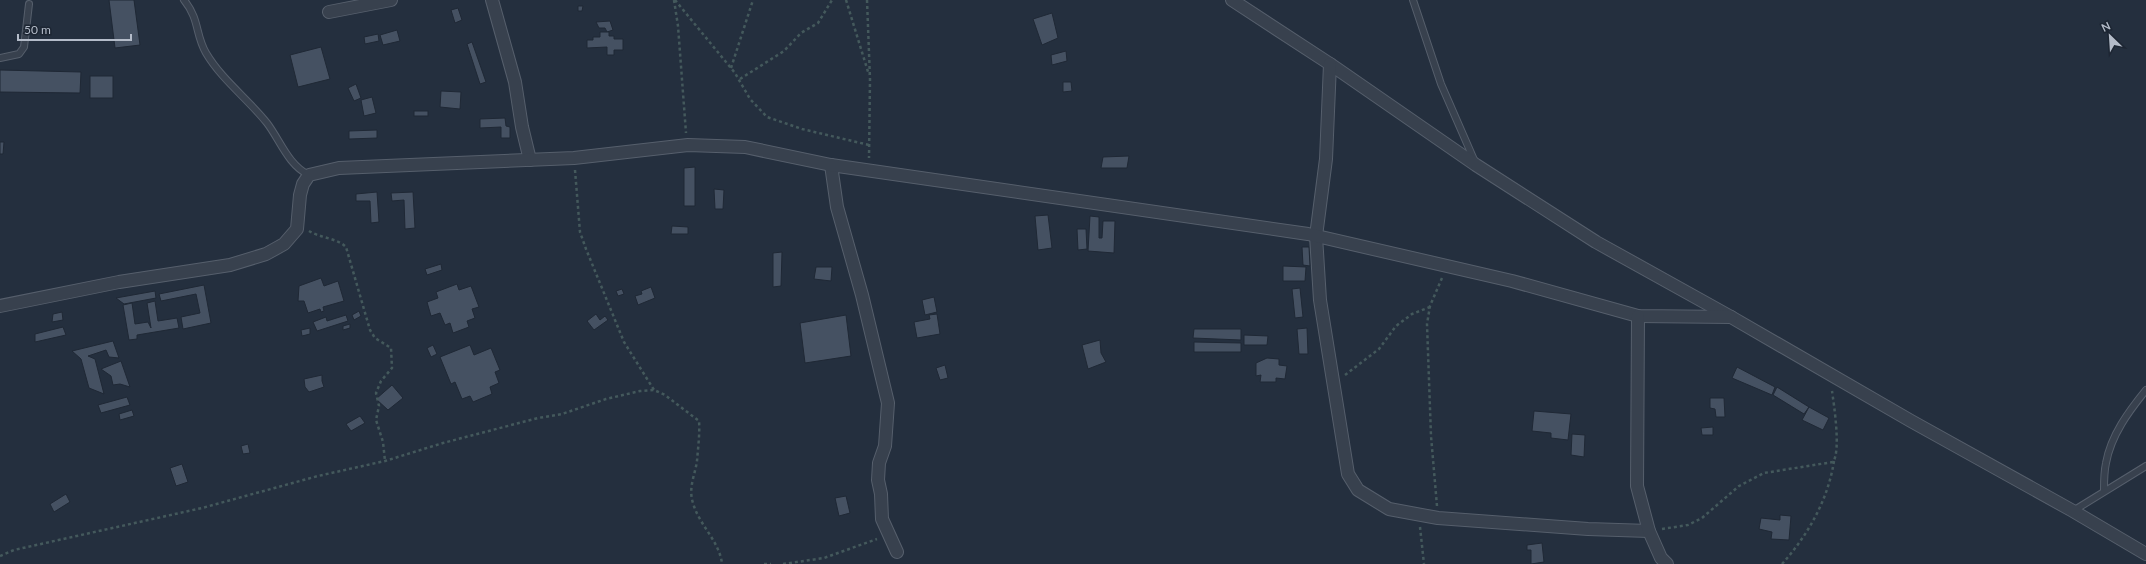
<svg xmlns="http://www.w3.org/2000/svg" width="2146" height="564" font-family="Lato,sans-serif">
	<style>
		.building { fill: #455162; stroke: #1f2835 }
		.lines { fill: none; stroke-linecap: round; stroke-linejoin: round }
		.service-casing { stroke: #565f6c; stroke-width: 8 }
		.minor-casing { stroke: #565f6c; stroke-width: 14 }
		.path { stroke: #44595c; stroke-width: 2.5; stroke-dasharray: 3 3; stroke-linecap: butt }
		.service { stroke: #38414e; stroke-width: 6 }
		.minor { stroke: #38414e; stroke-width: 12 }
	</style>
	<rect width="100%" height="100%" fill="#242f3e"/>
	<g class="building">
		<polygon points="109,0 134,0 140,45 115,48"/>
		<polygon points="578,6 583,6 582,11 578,11"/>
		<polygon points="458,8 462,20 455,23 451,10"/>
		<polygon points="1052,13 1058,38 1042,45 1033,19"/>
		<polygon points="610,21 613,30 607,32 605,28 599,28 596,22"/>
		<polygon points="397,30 400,41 383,45 380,35"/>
		<polygon points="600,32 609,32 609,36 614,36 614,39 623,39 623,50 614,50 614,55 607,55 607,47 587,48 587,40 593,40 593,37 600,37"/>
		<polygon points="378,34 379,41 365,44 364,37"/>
		<polygon points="472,42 486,82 480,84 467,44"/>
		<polygon points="321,47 330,79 298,87 290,55"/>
		<polygon points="1066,51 1067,61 1052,65 1051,55"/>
		<polygon points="0,70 81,72 80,93 0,92"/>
		<rect x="90" y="76" width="23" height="22"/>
		<polygon points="1063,82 1071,82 1072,91 1063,92"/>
		<polygon points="356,84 361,98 354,101 348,88"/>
		<polygon points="441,91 461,92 460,109 440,107"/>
		<polygon points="372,97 376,113 364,116 361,100"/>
		<rect x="414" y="111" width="14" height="5"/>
		<polygon points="505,118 506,126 510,127 510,138 501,138 501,127 480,128 480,119"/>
		<polygon points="377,130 377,138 349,139 349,131"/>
		<polygon points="0,142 4,142 3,154 0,154"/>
		<polygon points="1129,156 1127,168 1101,168 1103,157"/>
		<polygon points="695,167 695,206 684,206 684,168"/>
		<polygon points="714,189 724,190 723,209 715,209"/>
		<polygon points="377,192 379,222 371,223 370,201 356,201 356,194"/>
		<polygon points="413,192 415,228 405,229 404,200 392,201 391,193"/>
		<polygon points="1048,215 1052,248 1038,250 1035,216"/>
		<polygon points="1090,216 1099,217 1099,238 1102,238 1103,221 1115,221 1114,253 1088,251"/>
		<polygon points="672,226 688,227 688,234 671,234"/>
		<polygon points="1077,229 1086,229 1087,249 1078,250"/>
		<polygon points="1302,247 1309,247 1310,266 1303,265"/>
		<polygon points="782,252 781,286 773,287 773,253"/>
		<polygon points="441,264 442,270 427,275 425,269"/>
		<polygon points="1283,266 1306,267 1305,281 1283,281"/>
		<polygon points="816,267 832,267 831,281 814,279"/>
		<polygon points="321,278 324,286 338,281 344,301 323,307 324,311 321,312 320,309 308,313 304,301 298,301 299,286"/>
		<polygon points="457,284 459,290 471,286 479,307 472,309 475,318 467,321 469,327 453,333 450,323 445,325 440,313 431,316 427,302 438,298 436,292"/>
		<polygon points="204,285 211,323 183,329 181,317 200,313 196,294 161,301 159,294"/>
		<polygon points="651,287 655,298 638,305 635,296 642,294 641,291"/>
		<polygon points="1300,288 1303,317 1295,318 1292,289"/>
		<polygon points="622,289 624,294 618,296 616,291"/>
		<polygon points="155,291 156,298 124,304 116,298"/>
		<polygon points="934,297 937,312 925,315 922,300"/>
		<polygon points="155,301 158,321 177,318 179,328 137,335 137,339 129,340 123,305 132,303 135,324 148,322 151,328 147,303"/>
		<polygon points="359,311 361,316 354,320 352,315"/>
		<polygon points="62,312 63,320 52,322 53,314"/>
		<polygon points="596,314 600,320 605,316 608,320 594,330 587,321"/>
		<polygon points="937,314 940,334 917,338 914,322 930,319 929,315"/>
		<polygon points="346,315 348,321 317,331 313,322 326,317 327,321"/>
		<polygon points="846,315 851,356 805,363 800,323"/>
		<polygon points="350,324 350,328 343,330 343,326"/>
		<polygon points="63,327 66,335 35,342 35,334"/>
		<polygon points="310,328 310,334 302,336 301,330"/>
		<polygon points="1307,328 1308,354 1299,354 1297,329"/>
		<polygon points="1194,329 1241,329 1241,340 1193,338"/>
		<polygon points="1244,335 1268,336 1267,345 1244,345"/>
		<polygon points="1100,340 1101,353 1106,362 1088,369 1082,345"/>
		<polygon points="113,341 119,358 109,357 106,350 88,356 95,359 104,394 89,388 81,359 72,351"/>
		<polygon points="1194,342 1241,343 1241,352 1194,352"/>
		<polygon points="433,345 437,354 431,357 427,348"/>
		<polygon points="470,345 474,355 491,348 500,370 495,372 499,383 490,387 492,394 473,402 470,396 462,399 455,382 451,384 440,357"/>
		<polygon points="1267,358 1279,359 1279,365 1287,366 1285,379 1276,378 1276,382 1260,382 1261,375 1256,376 1256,363"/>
		<polygon points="121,361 130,387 120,384 113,385 111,376 101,369"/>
		<polygon points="945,365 948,378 940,380 936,368"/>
		<polygon points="1737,367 1775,387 1772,395 1732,378"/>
		<polygon points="322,375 322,381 324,387 309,392 305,387 304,379"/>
		<polygon points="392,385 403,398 388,410 376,399"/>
		<polygon points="1777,387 1809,407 1804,414 1773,395"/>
		<polygon points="127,397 130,405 101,413 98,405"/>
		<polygon points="1710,398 1724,398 1725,417 1716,417 1715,409 1710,408"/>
		<polygon points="1809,407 1829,418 1823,430 1802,420"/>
		<polygon points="132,410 134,416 120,420 119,414"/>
		<polygon points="1534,411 1571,414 1568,440 1551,438 1551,433 1532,431"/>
		<polygon points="360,416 365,423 351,431 346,424"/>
		<polygon points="1713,427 1713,435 1702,435 1701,428"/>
		<polygon points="1572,434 1585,435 1584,457 1571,455"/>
		<polygon points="248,444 250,453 243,454 241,446"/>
		<polygon points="182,464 188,482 176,486 170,468"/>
		<polygon points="66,494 70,502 54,512 50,504"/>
		<polygon points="846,496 850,513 839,516 835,498"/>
		<polygon points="1780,515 1791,516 1789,540 1771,539 1772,532 1759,529 1761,518 1780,520"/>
		<polygon points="1542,543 1544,562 1531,564 1531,550 1527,550 1527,545"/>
	</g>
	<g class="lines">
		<g class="service-casing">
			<g id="service">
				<path d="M184,0C200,20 195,34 206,53C222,80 248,99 267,123C280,140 288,165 309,175"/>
				<polyline points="1413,0 1441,84 1475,162"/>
				<polyline points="0,58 19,54 24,47 29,4"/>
				<path d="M2104,490C2104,481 2104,472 2106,463C2111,435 2129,411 2146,390"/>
				<polyline points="2073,511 2146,466"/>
			</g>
		</g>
		<g class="minor-casing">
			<g id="minor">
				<polyline points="492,0 515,82 522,127 530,160"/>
				<polyline points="1232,0 1330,64 1476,165 1596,242 1731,317 1911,421 2073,511 2146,554"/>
				<polyline points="329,12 391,0"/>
				<polyline points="1330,64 1326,159 1316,236 1320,300 1348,474 1358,490 1389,509 1438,518 1588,529 1649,531"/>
				<polyline points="831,165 837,207 862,295 888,403 885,446 879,463 878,480 881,494 882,519 897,552"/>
				<polyline points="0,306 119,282 230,265 266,254 284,244 297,229 300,195 303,184 309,175 339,168 574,158 688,145 745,147 831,165 1308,234 1512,281 1638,316 1731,317"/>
				<polyline points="1638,316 1637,486 1649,531 1661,558 1667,564"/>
			</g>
		</g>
		<g class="path">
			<polyline points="674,0 678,26 686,133"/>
			<polyline points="675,0 735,73 750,99 767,117 802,129 869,145"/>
			<polyline points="846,0 869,75"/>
			<polyline points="867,0 870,79 869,158"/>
			<polyline points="731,68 753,0"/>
			<polyline points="740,79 784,51 801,33 818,23 832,0"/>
			<polyline points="575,170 580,232 586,249 624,342 654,390"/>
			<path d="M309,231C320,238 337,238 346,247L370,330L375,338L391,348L392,368L381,381L376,393L379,406L376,420L383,442L385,461"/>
			<polyline points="1345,375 1379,349 1396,326 1412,314 1430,307"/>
			<polyline points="1437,506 1431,436 1427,324 1430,306 1442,278"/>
			<polyline points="1420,527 1424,564"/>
			<path d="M1662,529L1688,525L1702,518L1739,486L1764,473L1833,462C1841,451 1834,405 1832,391"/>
			<path d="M0,556L14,550L202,508L318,476L385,461L443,443L538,418L562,414L606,399L640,391L654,390L665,395L699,421C700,433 698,448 697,461C695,475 688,488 693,503C699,525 720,542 722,564"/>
			<polyline points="764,564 771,564"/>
			<polyline points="783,564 824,558 877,539"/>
			<path d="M1782,564C1808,535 1828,500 1834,461"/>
		</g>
		<use href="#service" class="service"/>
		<use href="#minor" class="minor"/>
	</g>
	<g transform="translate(2110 36) rotate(335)" stroke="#1d2633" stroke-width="3" paint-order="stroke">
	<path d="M0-3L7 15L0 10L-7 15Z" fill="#b4bcc9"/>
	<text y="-6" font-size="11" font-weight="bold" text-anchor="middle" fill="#b4bcc9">N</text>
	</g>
	<path d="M18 34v6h113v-6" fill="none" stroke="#b4bcc9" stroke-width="2"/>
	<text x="24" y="34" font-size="12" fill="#b4bcc9" stroke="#1d2633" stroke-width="3" paint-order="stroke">50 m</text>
</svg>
